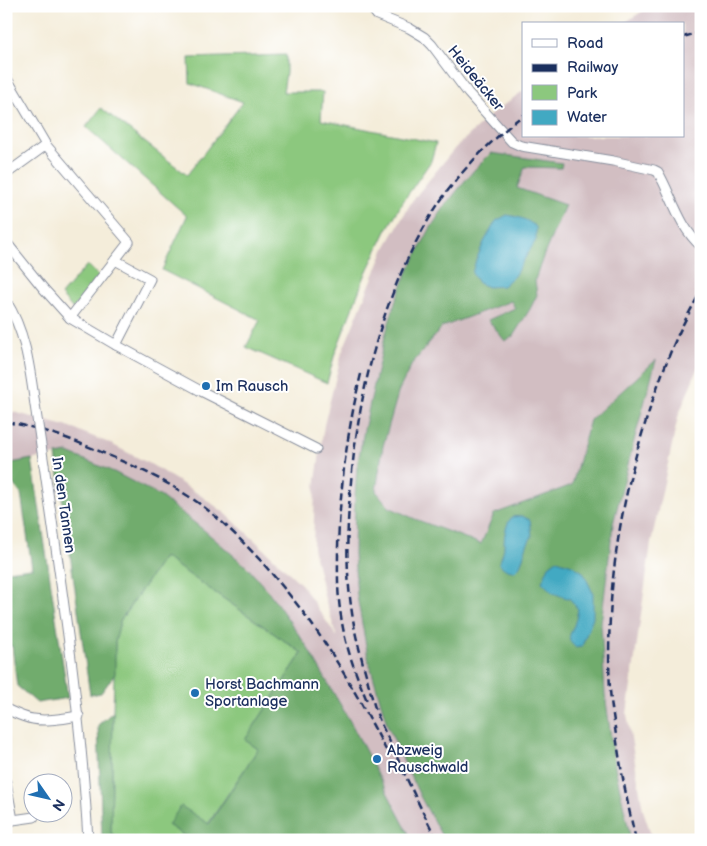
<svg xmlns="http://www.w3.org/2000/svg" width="707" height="846" font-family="'Balsamiq Sans',sans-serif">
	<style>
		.industrial { fill: #d2bec2 }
		.green { fill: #8cc87e; stroke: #547c6e }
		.forest { fill: #71ac6d; stroke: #466e66 }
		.water { fill: #42a9c2; stroke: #2e6c90 }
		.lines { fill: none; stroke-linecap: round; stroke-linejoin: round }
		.minor-casing { stroke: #888e9c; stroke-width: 11 }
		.minor { stroke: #fff; stroke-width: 9 }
		.rail { stroke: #1b2f5e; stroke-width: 2.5; stroke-dasharray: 8 4; stroke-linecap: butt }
		.minor-bridge-casing { stroke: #888e9c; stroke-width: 11; stroke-linecap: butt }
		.minor-bridge { stroke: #fff; stroke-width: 9 }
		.poi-dot { fill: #1f6fb2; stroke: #fff; stroke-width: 2 }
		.labels { text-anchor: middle; stroke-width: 4; stroke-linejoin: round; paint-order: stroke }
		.street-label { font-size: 15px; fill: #1b2f5e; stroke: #fff }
		.poi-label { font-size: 15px; fill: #1b2f5e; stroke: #fff; text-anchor: start }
	</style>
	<rect width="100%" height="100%" fill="#fff"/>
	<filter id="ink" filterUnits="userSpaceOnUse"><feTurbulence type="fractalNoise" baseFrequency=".02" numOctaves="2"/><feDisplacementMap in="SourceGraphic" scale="10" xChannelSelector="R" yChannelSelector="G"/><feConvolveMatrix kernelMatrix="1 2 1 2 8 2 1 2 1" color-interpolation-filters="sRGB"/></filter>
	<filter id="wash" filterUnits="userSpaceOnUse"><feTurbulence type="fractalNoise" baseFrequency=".0096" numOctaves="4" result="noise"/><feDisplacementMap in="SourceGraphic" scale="20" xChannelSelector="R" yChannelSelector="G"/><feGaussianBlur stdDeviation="1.12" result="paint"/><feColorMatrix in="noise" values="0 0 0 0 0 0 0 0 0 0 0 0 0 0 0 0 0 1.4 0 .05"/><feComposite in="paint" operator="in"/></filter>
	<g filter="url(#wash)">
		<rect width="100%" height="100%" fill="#f4edda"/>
		<polygon class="industrial" points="650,6 701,6 701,359 678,417 651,543 627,714 643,810 653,840 631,840 615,767 605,694 601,624 613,524 635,437 656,361 590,420 572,486 494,514 481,544 415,519 389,507 376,491 383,446 399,390 412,364 442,327 511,301 515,308 505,341 537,295 535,281 543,257 517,188 525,166 560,168 562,163 475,169 443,209 430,229 407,273 396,300 385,336 374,383 357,467 355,497 357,596 369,662 388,727 420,796 444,840 412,840 351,723 306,645 271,595 247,567 205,531 160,496 68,453 6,464 6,410 69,427 109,443 152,465 200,495 225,513 263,548 302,585 337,637 325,599 313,548 315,487 324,425 342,352 385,248 412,201 455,148 494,112 523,91 523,136 683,136 683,24 623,24"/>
		<g class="green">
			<polygon points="286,55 286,73 283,92 323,92 321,120 436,143 431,161 404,200 386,231 366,273 335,353 327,383 246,347 260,320 162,270 187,216 86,127 101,108 187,175 243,102 190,83 189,58"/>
			<polygon points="87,265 99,276 73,309 61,295"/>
			<polygon points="164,557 302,653 245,740 258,749 208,824 168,825 191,840 121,840 111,833 113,712 115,642 120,621"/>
		</g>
		<g class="forest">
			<polygon points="491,153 562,163 561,168 525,167 517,188 565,205 543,257 535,280 537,295 530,309 513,336 505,341 488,320 515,308 511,301 442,327 412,364 399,390 383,446 376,491 389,507 415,519 481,544 494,514 572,485 590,420 656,360 635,437 613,524 601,624 605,694 615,767 631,840 444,840 420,796 388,727 369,662 357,596 354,554 355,497 357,467 364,430 385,336 396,300 407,273 430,229 443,209 463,183 475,169"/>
			<polygon points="68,453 114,472 160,496 205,531 247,567 271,595 306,645 351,723 412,840 191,840 168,825 181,806 209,824 258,749 245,740 302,653 164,557 120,621 115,642 115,674 101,693 90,695 56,455"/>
			<polygon points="32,459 68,698 37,703 17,686 12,646 6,646 6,571 32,568 21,494 6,475 6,464"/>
			<polygon points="113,712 111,833 121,840 102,840 98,725"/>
		</g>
		<g class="water">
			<path d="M507,215C519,217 527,219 536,227V240L514,276L503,286L488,287L478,283L472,273L476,260L484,242L496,221Z"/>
			<path d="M522,516L530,520L532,536L527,545L520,566L515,571C507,571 505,569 499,564C501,559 503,553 504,548C504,537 505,525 512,517Z"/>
			<path d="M557,560L572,565L583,572L593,593V617L582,646L576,648C564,637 572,634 575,622C577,618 577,613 578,609L570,599L553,593L542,582L549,566Z"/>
		</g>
	</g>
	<g filter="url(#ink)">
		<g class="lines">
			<g class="minor-casing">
				<g id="minor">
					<path d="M370,6L377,15L409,28L424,37L432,45L468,93L512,142L521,146L613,161L654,170L658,172C672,196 679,227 701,246"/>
					<polyline points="6,77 46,145 129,242 70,318"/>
					<polyline points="6,174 46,145"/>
					<polyline points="6,242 43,288 70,318 116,345 199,390 316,449"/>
					<polyline points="115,260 150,279 116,345"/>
					<path d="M6,301C26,332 30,370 35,405"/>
					<path d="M44,465C62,590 81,713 88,840"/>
					<path d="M6,709C15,713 24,718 33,719C48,722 64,718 79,716"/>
					<polyline points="6,782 13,820"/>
					<polyline points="6,821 34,817"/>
				</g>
			</g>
			<use href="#minor" class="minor"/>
			<g class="rail">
				<polyline points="683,37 701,32"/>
				<path d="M361,374C347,431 340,489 338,547C338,570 337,593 341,616C345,646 356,675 368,703"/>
				<path d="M6,422C42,428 77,441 110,456C141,469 170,483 197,502C221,519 241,540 261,561C279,582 297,603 313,626C341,665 364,708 386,750"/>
				<path d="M437,840C421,809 406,778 392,746C387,736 381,725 377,714C371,697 368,680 363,664C360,651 356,638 354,625C346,581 346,538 350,494C357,398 380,300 430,217C454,177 487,144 523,115"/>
				<path d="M636,840C627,803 620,765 615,728C613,715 611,703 610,690C604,571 628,456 673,346C681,327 691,309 701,291"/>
			</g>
			<g class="minor-bridge-casing">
				<polyline id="minor-bridge" points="35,405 44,465"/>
			</g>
			<use href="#minor-bridge" class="minor-bridge"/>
		</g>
	</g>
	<g class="poi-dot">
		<circle cx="206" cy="386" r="5"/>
		<circle cx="195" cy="693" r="5"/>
		<circle cx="377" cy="759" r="5"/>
	</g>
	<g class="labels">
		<g class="street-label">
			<text transform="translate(476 78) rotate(51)" y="5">Heideäcker</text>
			<text transform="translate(64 505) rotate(82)" y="5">In den Tannen</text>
		</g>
		<g class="poi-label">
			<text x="216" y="391">Im Rausch</text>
			<text x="205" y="689">Horst Bachmann<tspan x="205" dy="17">Sportanlage</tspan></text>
			<text x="387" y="755">Abzweig<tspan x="387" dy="17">Rauschwald</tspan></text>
		</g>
	</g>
	<rect width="707" height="846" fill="none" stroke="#fff" stroke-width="25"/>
	<rect x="522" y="22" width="162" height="115" fill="#ffffff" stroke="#a4acbf"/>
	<rect x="532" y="39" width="25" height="8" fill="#ffffff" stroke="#a4acbf"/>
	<text x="567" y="48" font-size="15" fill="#1b2f5e">Road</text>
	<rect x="532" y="64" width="25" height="8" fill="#1b2f5e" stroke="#a4acbf"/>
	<text x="567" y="72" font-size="15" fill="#1b2f5e">Railway</text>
	<rect x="532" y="85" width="25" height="15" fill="#8cc87e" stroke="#a4acbf"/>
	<text x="567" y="98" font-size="15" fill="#1b2f5e">Park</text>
	<rect x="532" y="110" width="25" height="15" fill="#42a9c2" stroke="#a4acbf"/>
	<text x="567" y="122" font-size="15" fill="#1b2f5e">Water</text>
	<g transform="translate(48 798) rotate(124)"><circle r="24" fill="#ffffff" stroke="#a4acbf"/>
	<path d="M0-4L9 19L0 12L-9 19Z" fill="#1f6fb2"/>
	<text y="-8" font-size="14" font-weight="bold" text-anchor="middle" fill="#1b2f5e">N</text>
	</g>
</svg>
